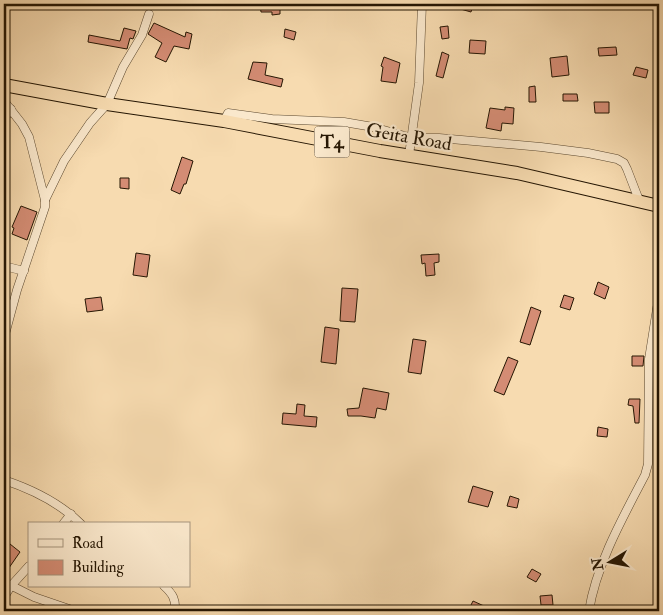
<svg xmlns="http://www.w3.org/2000/svg" width="663" height="615" font-family="'IM FELL Double Pica',serif">
	<style>
		.building { fill: #d48c74; stroke: #251603 }
		.lines { fill: none; stroke-linecap: round; stroke-linejoin: round }
		.minor-casing { stroke: #5a472e; stroke-width: 9 }
		.trunk-casing { stroke: #251603; stroke-width: 14 }
		.minor { stroke: #fae8cc; stroke-width: 8 }
		.trunk { stroke: #f7dbb0; stroke-width: 12 }
		.labels { text-anchor: middle; stroke-width: 4.5; stroke-linejoin: round; paint-order: stroke }
		.shield { fill: #fae8cc; stroke: #65553f; stroke-width: 1 }
		.shield-label { font-size: 18px; font-weight: bold; fill: #251603 }
		.street-label { font-size: 19px; fill: #251603; stroke: #fae8cc }
	</style>
	<rect width="100%" height="100%" fill="#f7dbb0"/>
	<filter id="stains"><feTurbulence type="fractalNoise" baseFrequency=".004" numOctaves="4"/><feColorMatrix values="0 0 0 0 .2 0 0 0 0 .09 0 0 0 0 .02 0 0 0 .5 -.17"/></filter>
	<radialGradient id="worn" r=".72"><stop offset=".6" stop-color="#630" stop-opacity="0"/><stop offset="1" stop-color="#630" stop-opacity=".3"/></radialGradient>
	<g class="building">
		<polygon points="260,4 280,4 280,14 272,15 272,12 261,12"/>
		<polygon points="450,4 467,4 473,5 471,12 450,6"/>
		<polygon points="154,23 185,37 186,32 192,34 189,49 174,46 166,62 155,57 162,43 148,34"/>
		<polygon points="448,26 449,38 442,39 440,27"/>
		<polygon points="124,28 136,31 133,39 130,38 127,49 88,42 89,35 120,41"/>
		<polygon points="285,29 296,32 294,40 284,37"/>
		<polygon points="470,40 486,41 485,54 469,53"/>
		<polygon points="616,47 617,55 599,56 598,48"/>
		<polygon points="442,52 449,55 443,78 436,76"/>
		<polygon points="567,56 569,75 552,77 550,58"/>
		<polygon points="384,57 400,63 396,83 381,81 383,67 381,66"/>
		<polygon points="253,62 267,63 265,75 283,79 281,87 248,79"/>
		<polygon points="636,67 648,70 646,78 633,75"/>
		<polygon points="535,86 536,102 529,102 529,87"/>
		<polygon points="563,94 577,94 578,101 563,101"/>
		<polygon points="594,102 609,102 609,113 595,113"/>
		<polygon points="505,107 514,108 513,124 502,123 501,131 486,128 490,108 505,110"/>
		<polygon points="182,157 193,161 186,184 184,184 180,194 171,190"/>
		<polygon points="120,178 129,178 129,189 120,188"/>
		<polygon points="21,206 37,212 27,240 12,234 14,228 12,227"/>
		<polygon points="136,253 150,255 147,277 133,275"/>
		<polygon points="439,254 439,262 434,263 435,275 426,276 425,263 422,264 421,255"/>
		<polygon points="598,282 609,287 605,299 594,294"/>
		<polygon points="342,288 358,289 355,322 340,321"/>
		<polygon points="564,295 574,298 570,310 560,307"/>
		<polygon points="101,297 103,310 87,312 85,299"/>
		<polygon points="531,307 541,311 530,345 520,342"/>
		<polygon points="325,327 339,329 336,364 321,362"/>
		<polygon points="413,339 426,341 421,374 408,372"/>
		<polygon points="632,356 644,356 643,366 632,366"/>
		<polygon points="508,357 518,361 504,395 494,391"/>
		<polygon points="363,388 389,393 386,410 377,408 375,418 361,416 348,416 347,409 359,408"/>
		<polygon points="629,399 640,399 639,423 635,423 633,406 628,405"/>
		<polygon points="297,404 305,405 304,416 317,417 316,427 282,424 283,413 296,414"/>
		<polygon points="598,427 608,429 607,437 597,436"/>
		<polygon points="473,486 493,492 488,507 468,502"/>
		<polygon points="510,496 519,499 517,508 507,506"/>
		<polygon points="10,544 20,552 4,575 4,553"/>
		<polygon points="532,569 541,574 536,582 527,577"/>
		<polygon points="552,595 553,605 541,605 540,596"/>
		<polygon points="473,601 495,611 468,611"/>
	</g>
	<g class="lines">
		<g class="minor-casing">
			<g id="minor">
				<polyline points="4,101 22,124 29,137 45,200 45,207 17,290 4,338"/>
				<polyline points="4,119 11,109"/>
				<polyline points="224,121 228,113 272,119 344,122 373,127 412,138 439,138 541,147 588,153 617,159 624,163 627,169 639,200"/>
				<polyline points="409,155 419,83 422,4"/>
				<polyline points="45,200 64,161 90,123 107,104 123,67 142,35 149,14"/>
				<polyline points="4,266 24,271"/>
				<path d="M4,480C31,489 61,504 81,524"/>
				<polyline points="63,524 71,514"/>
				<polyline points="4,582 34,597 75,611"/>
				<path d="M164,586C173,594 176,600 175,611"/>
				<polyline points="4,597 11,586 29,566"/>
				<path d="M589,611C596,565 623,517 645,475L648,464L649,359L659,296"/>
			</g>
		</g>
		<g class="trunk-casing">
			<polyline id="trunk" points="4,85 107,104 224,121 380,151 517,173 659,206"/>
		</g>
		<use href="#minor" class="minor"/>
		<use href="#trunk" class="trunk"/>
	</g>
	<g class="labels">
		<rect class="shield" x="314.5" y="126.5" width="35" height="31" rx="4"/>
		<g class="shield-label">
			<text x="332" y="148">T4</text>
		</g>
		<g class="street-label">
			<text transform="translate(409 136) rotate(10)" y="7">Geita Road</text>
		</g>
	</g>
	<rect width="663" height="615" fill="none" stroke="#f7dbb0" stroke-width="20"/>
	<rect x="5" y="5" width="653" height="605" fill="none" stroke="#251603" stroke-width="2.5"/>
	<rect x="10" y="10" width="643" height="595" fill="none" stroke="#251603"/>
	<rect x="28" y="522" width="162" height="65" fill="#fae8cc" stroke="#a5947c"/>
	<rect x="38" y="539" width="25" height="8" fill="#fae8cc" stroke="#a5947c"/>
	<text x="72" y="548" font-size="15" fill="#251603">Road</text>
	<rect x="38" y="560" width="25" height="15" fill="#d48c74" stroke="#a5947c"/>
	<text x="72" y="572" font-size="15" fill="#251603">Building</text>
	<g transform="translate(610 562) rotate(260)" stroke="#fae8cc" stroke-width="4" paint-order="stroke">
	<path d="M0-4L9 19L0 12L-9 19Z" fill="#251603"/>
	<text y="-8" font-size="14" font-weight="bold" text-anchor="middle" fill="#251603">N</text>
	</g>
	<rect width="100%" height="100%" filter="url(#stains)"/>
	<rect width="100%" height="100%" fill="url(#worn)"/>
</svg>
